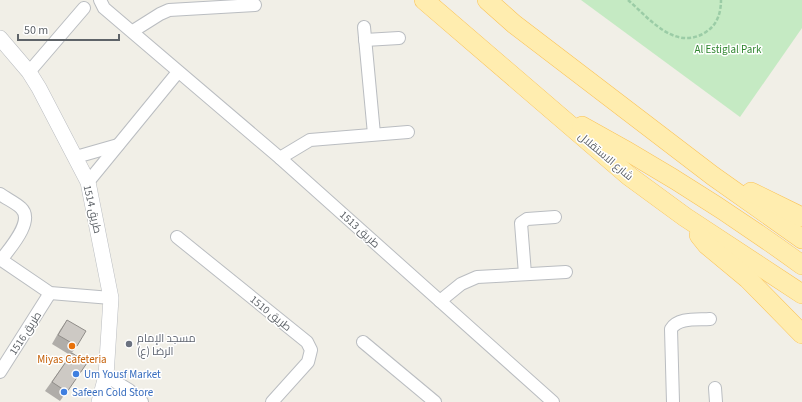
<svg xmlns="http://www.w3.org/2000/svg" width="802" height="402" font-family="'Source Sans 3',Cairo,sans-serif">
	<style>
		.green { fill: #c5eac3 }
		.lines { fill: none; stroke-linecap: round; stroke-linejoin: round }
		.minor-casing { stroke: #babdc1; stroke-width: 14 }
		.tertiary-casing { stroke: #babdc1; stroke-width: 16 }
		.primary-casing { stroke: #fbc357; stroke-width: 20 }
		.path { stroke: #9bcca6; stroke-width: 2.5; stroke-dasharray: 4 2; stroke-linecap: butt }
		.minor { stroke: #fff; stroke-width: 12 }
		.tertiary { stroke: #fff; stroke-width: 15 }
		.primary { stroke: #ffedaf; stroke-width: 19 }
		.wall { fill: #b0ada9 }
		.building { fill: #cdc9c4; stroke: #908d89 }
		.worship-dot { fill: #6b7280; stroke: #fff; stroke-width: 1.5 }
		.food-dot { fill: #e8710a; stroke: #fff; stroke-width: 1.5 }
		.shop-dot { fill: #3f7fe0; stroke: #fff; stroke-width: 1.5 }
		.labels { text-anchor: middle; stroke-width: 3; stroke-linejoin: round; paint-order: stroke }
		.park-label { font-size: 11px; fill: #308630; stroke: #fff }
		.street-label { font-size: 11px; fill: #5e6368; stroke: #fff }
		.worship-label { font-size: 11px; fill: #5b616d; stroke: #fff; text-anchor: start }
		.food-label { font-size: 11px; fill: #c56008; stroke: #fff }
		.shop-label { font-size: 11px; fill: #366cbe; stroke: #fff; text-anchor: start }
	</style>
	<rect width="100%" height="100%" fill="#f1efe7"/>
	<polygon class="green" points="581,0 802,0 802,28 740,117"/>
	<g class="lines">
		<g class="minor-casing">
			<g id="minor">
				<polyline points="100,0 104,8 280,158 553,402"/>
				<polyline points="364,27 374,134"/>
				<polyline points="133,31 160,14 169,10 255,5"/>
				<polyline points="365,40 399,38"/>
				<polyline points="29,72 84,8"/>
				<polyline points="76,157 118,145"/>
				<polyline points="280,158 310,140 408,132"/>
				<polyline points="88,182 178,72"/>
				<path d="M0,194C7,199 16,203 21,208C35,221 9,249 1,260"/>
				<polyline points="177,237 307,342 311,350 308,362 272,402"/>
				<polyline points="0,259 50,293 111,298"/>
				<polyline points="525,274 521,223 527,219 555,217"/>
				<polyline points="440,301 461,284 477,277 566,272"/>
				<polyline points="363,342 435,402"/>
				<polyline points="0,372 50,293"/>
				<polyline points="106,376 129,390 142,402"/>
				<polyline points="715,388 716,402"/>
				<polyline points="101,396 125,399 138,399"/>
				<path d="M673,402L671,329C678,317 698,320 710,319"/>
			</g>
		</g>
		<g class="tertiary-casing">
			<polyline id="tertiary" points="0,38 29,72 39,88 88,182 111,298 106,376 99,402"/>
		</g>
		<g class="primary-casing">
			<g id="primary">
				<polyline points="424,0 629,176 685,217 802,294"/>
				<polyline points="487,0 514,24 713,176 802,239"/>
				<path d="M582,126C658,167 732,214 802,265"/>
				<polyline points="751,192 802,217"/>
				<polyline points="699,235 707,245 748,279 802,334"/>
			</g>
		</g>
		<path class="path" d="M628,0C649,18 675,52 706,32C717,25 721,13 721,0"/>
		<use href="#minor" class="minor"/>
		<use href="#tertiary" class="tertiary"/>
		<use href="#primary" class="primary"/>
	</g>
	<g class="wall">
		<polygon points="67,320 77,346 70,355 52,344 60,330"/>
		<polygon points="72,353 87,363 60,401 45,391"/>
	</g>
	<g class="building">
		<polygon points="67,320 86,331 77,346 58,335"/>
		<polygon points="72,353 87,363 67,392 52,382"/>
	</g>
	<circle class="worship-dot" cx="129" cy="344" r="4"/>
	<circle class="food-dot" cx="72" cy="346" r="4"/>
	<g class="shop-dot">
		<circle cx="76" cy="374" r="4"/>
		<circle cx="64" cy="392" r="4"/>
	</g>
	<g class="labels">
		<g class="park-label">
			<text x="728" y="53">Al Estiglal Park</text>
		</g>
		<g class="street-label">
			<text transform="translate(606 156) rotate(40)" y="4">شارع الاستقلال</text>
			<text transform="translate(93 209) rotate(77)" y="4">طريق 1514</text>
			<text transform="translate(360 229) rotate(42)" y="4">طريق 1513</text>
			<text transform="translate(271 313) rotate(39)" y="4">طريق 1510</text>
			<text transform="translate(25 333) rotate(-57)" y="4">طريق 1516</text>
		</g>
		<g class="worship-label">
			<text x="137" y="342">مسجد الإمام<tspan x="137" dy="13">الرضا (ع)</tspan></text>
		</g>
		<g class="food-label">
			<text x="72" y="363">Miyas Cafeteria</text>
		</g>
		<g class="shop-label">
			<text x="84" y="378">Um Yousf Market</text>
			<text x="72" y="396">Safeen Cold Store</text>
		</g>
	</g>
	<path d="M18 34v6h101v-6" fill="none" stroke="#5e6368" stroke-width="2"/>
	<text x="24" y="34" font-size="12" fill="#5e6368" stroke="#ffffff" stroke-width="3" paint-order="stroke">50 m</text>
</svg>
